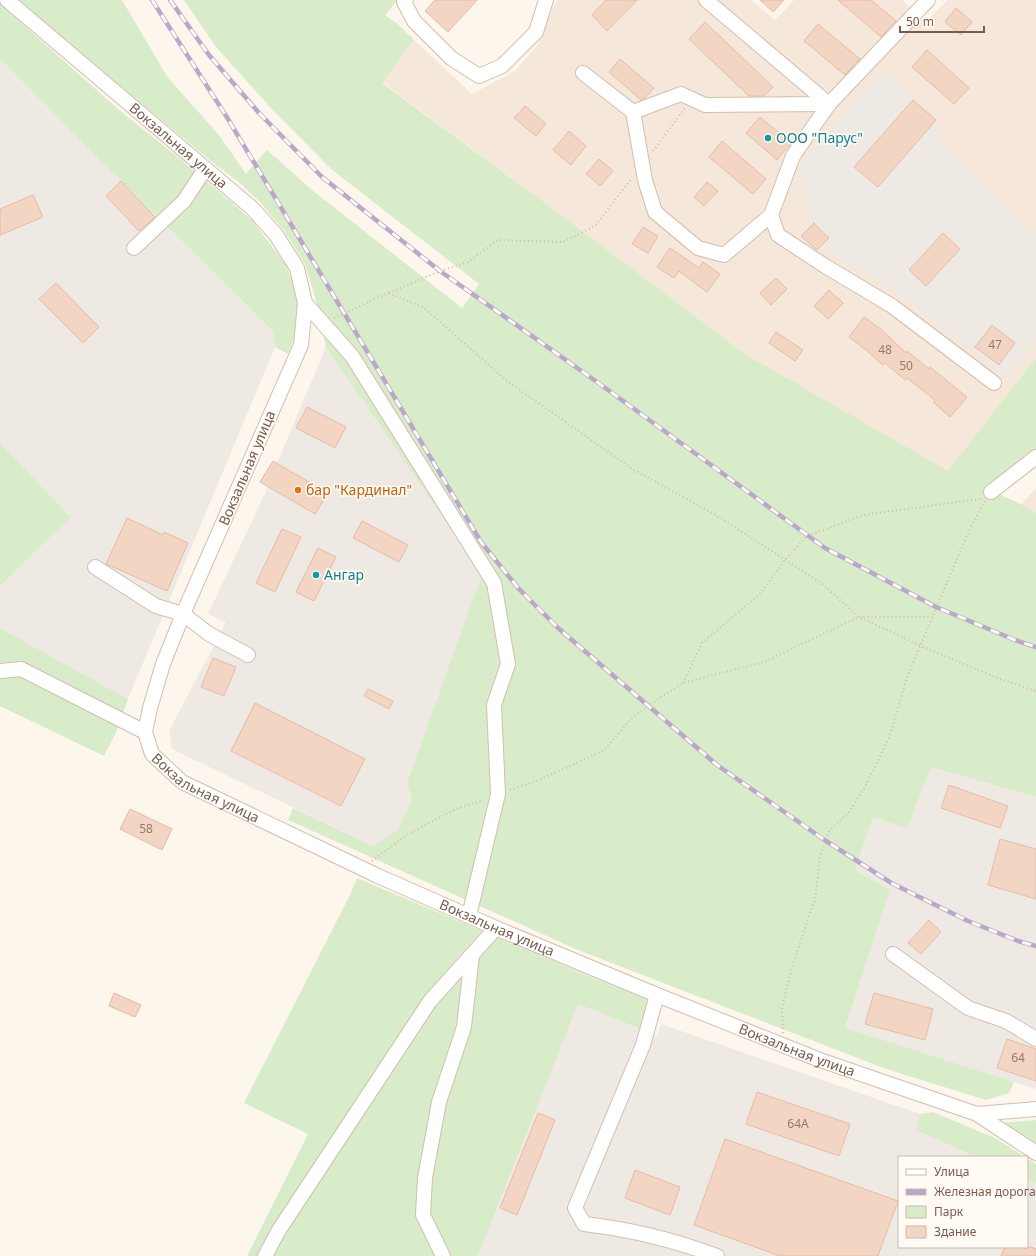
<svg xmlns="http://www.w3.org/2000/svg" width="1036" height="1256" font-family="'Noto Sans',sans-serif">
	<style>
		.residential { fill: #f5e8da }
		.industrial { fill: #efe9e4 }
		.green { fill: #d8ecc9 }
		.building { fill: #f3d5c3; stroke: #e6bba3 }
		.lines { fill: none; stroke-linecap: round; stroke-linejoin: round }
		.minor-casing { stroke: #d1beb0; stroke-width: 16 }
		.path { stroke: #d9b8a5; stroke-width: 2; stroke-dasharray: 1 3; stroke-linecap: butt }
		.minor { stroke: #fff; stroke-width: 14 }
		.rail-casing { stroke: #b9a8c9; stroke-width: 4.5 }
		.rail { stroke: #fffaf3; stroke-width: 3; stroke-dasharray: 9; stroke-linecap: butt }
		.culture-dot { fill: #0f9aa8; stroke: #fffaf3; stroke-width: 1.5 }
		.food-dot { fill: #e8710a; stroke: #fffaf3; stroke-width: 1.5 }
		.labels { text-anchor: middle; stroke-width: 3.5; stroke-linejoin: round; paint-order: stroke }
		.number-label { font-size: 12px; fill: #987a6a }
		.culture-label { font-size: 14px; fill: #0d838f; stroke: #fffaf3; text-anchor: start }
		.street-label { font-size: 14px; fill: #7a5c4d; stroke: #fffaf3 }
		.food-label { font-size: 14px; fill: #c56008; stroke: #fffaf3; text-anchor: start }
	</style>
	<rect width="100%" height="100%" fill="#fdf6ec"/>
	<g class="residential">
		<polygon points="557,0 751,0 775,20 794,0 902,0 926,21 948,0 1036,0 1036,238 944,148 936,120 913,100 811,226 814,223 829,238 829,252 892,288 1026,355 1036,336 1036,358 948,472 745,354 549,206 382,82 414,40 472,94 515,71 539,43 553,8"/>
		<polygon points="1036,488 1036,513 1021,504"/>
	</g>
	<g class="industrial">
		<polygon points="0,59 107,167 273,331 275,347 128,699 0,628 0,586 71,517 0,443"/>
		<polygon points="883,72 936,120 944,148 1036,238 1036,336 1026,355 1004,376 892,288 829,252 829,238 815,223 810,227 800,161"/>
		<polygon points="326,347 483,574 407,783 412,799 398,830 373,846 172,749 169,731 226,623 208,614 268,487 315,514 328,493 277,463"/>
		<polygon points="931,767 1036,797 1036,1089 845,1029 889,890 855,870 873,817 907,829"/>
		<polygon points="578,1004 657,1036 661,1024 920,1114 916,1130 976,1157 899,1157 899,1247 1027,1247 1027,1180 1036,1184 1036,1256 478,1256"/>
	</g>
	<g class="green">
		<polygon points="18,0 122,0 168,78 219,135 246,174 267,150 312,190 462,308 479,284 331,169 269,106 216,47 184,0 397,0 385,15 399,25 414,40 382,83 549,206 745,354 948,471 1036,358 1036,449 985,488 1021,504 1036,513 1036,797 931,767 907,829 873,817 855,870 890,890 845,1028 1014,1082 1009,1093 986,1100 886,1069 578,950 288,820 293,808 373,846 398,830 412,799 407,783 482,574 326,347 315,297 305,264 284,231 261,203 240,183 216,165 132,96"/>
		<polygon points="0,4 119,110 178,157 252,220 286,265 299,298 297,330 288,354 275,347 273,331 107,167 0,59"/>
		<polygon points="0,443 71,517 0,586"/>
		<polygon points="0,628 128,699 116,732 104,756 0,706"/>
		<polygon points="357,878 586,975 646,999 647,1008 640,1029 578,1004 478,1256 247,1256 308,1134 244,1103 351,893"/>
		<polygon points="933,1112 995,1138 1025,1157 976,1157 916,1130 920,1114"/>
		<polygon points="1036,1120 1036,1145 1002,1123"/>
		<polygon points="1027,1158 1036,1164 1036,1184 1027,1180"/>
	</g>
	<g class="building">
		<polygon points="435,0 477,0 448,32 425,11"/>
		<polygon points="606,0 637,0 607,31 592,15"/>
		<polygon points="760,0 784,0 773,12"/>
		<polygon points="838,0 871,0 896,21 881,37"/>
		<polygon points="956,8 972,22 961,35 945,22"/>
		<polygon points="705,22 773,87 764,96 749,96 689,39"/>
		<polygon points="818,24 860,59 845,75 804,41"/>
		<polygon points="927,50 969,88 954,104 912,67"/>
		<polygon points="620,59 654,88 645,98 641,100 609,72"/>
		<polygon points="913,100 936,120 878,187 854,167"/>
		<polygon points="525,106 546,124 536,136 514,118"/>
		<polygon points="760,117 791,143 777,160 746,133"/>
		<polygon points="569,131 586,146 571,165 553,150"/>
		<polygon points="722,141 766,179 753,194 709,157"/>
		<polygon points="599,159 613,171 600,186 586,174"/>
		<polygon points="121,181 155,217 139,231 106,196"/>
		<polygon points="707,182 718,191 704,206 694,197"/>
		<polygon points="33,195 43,217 0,235 0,209"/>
		<polygon points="814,223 829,238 817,250 801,236"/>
		<polygon points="643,227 658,236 648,253 632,244"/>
		<polygon points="943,233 960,249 926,286 909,270"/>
		<polygon points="670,248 699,268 703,262 720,274 707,292 679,271 674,278 657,267"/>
		<polygon points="776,278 787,289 771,305 760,293"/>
		<polygon points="56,283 99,327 83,343 39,299"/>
		<polygon points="829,290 843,303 828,319 814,306"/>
		<polygon points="864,317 882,330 906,353 907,351 929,369 930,367 967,397 950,417 933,402 935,400 907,378 905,380 885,363 883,365 866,350 849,337"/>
		<polygon points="992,325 1015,343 999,365 975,347"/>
		<polygon points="776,332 803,350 795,361 769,343"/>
		<polygon points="307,407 346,427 335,448 296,428"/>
		<polygon points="273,461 328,493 315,514 260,482"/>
		<polygon points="127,518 163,535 164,532 188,543 167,591 106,564"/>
		<polygon points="362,521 408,545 399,562 353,538"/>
		<polygon points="282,529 301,537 275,592 256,583"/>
		<polygon points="318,548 336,557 314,601 296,592"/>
		<polygon points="213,658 236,667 224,696 201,687"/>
		<polygon points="368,689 393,701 389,709 364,696"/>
		<polygon points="255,703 365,759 341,806 231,751"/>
		<polygon points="949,785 1008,806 1000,828 941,808"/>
		<polygon points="130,809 172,829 162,850 120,829"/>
		<polygon points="1000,839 1036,849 1036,899 988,885"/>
		<polygon points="929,920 941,932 921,954 908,943"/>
		<polygon points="114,993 141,1005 135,1017 109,1006"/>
		<polygon points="874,993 933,1009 925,1040 865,1024"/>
		<polygon points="1007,1039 1036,1049 1036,1081 997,1068"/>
		<polygon points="757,1092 850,1124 839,1156 746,1124"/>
		<polygon points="538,1113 555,1120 517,1215 500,1208"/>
		<polygon points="725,1139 898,1201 878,1256 780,1256 694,1225"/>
		<polygon points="635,1170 680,1187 670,1215 625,1198"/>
		<polygon points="1005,1247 1031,1247 1036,1249 1036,1256 1001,1256"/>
	</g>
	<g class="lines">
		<g class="minor-casing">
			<g id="minor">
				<path id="s1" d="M7,0L253,209L276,235L297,268L305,303L301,345L183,614L163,664L150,708L145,732L152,754L182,782L378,876L496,928L657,995L820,1060L977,1114L1036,1153"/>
				<polyline points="406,0 404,2 414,21 451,58 479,76 502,66 536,32 546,0"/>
				<polyline points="706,0 829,104"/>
				<polyline points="928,0 829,104 793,156 771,215 778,235 825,266 892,306 994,383"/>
				<polyline points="583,73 633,112 681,94 705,105 829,104"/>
				<polyline points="633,112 645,180 655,212 698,248 724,255 771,215"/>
				<polyline points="134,248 184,201 205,169"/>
				<polyline points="305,303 352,356 494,583 508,664 494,705 498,794 469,916"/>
				<polyline points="991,492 1036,457"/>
				<polyline points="95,567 156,606 183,614 209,634 248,655"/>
				<polyline points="0,671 21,669 145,732"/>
				<polyline points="893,954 968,1008 1006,1021 1036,1039"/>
				<path d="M657,995L643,1045L575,1208L584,1224C629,1229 674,1240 717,1256"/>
				<polyline points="977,1114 1036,1109"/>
				<polyline points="265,1256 279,1230 430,1001 496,928"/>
				<polyline points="443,1256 423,1215 425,1178 439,1102 464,1027 472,955"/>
			</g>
		</g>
		<g class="path">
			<polyline points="653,151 685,108"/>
			<polyline points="389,293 440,271 468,262 498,240 563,242 595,226 632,178"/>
			<polyline points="334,318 388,293 423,307 507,381 634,470 716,515 821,583 859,617 921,646 1000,679 1036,691"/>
			<polyline points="683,683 702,643 761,593 785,560 807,536 863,515 980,499"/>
			<polyline points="510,790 539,780 604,750 631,719 647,706 683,683 764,662 859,617 932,617"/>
			<polyline points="372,861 408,834 456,809 483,800"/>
			<polyline points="783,1033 782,1008 792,967 815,899 820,856 826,841 829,831 849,812 865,787 889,738 908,675 969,531 985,501"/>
		</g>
		<use href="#minor" class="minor"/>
		<g class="rail-casing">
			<g id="rail">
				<polyline points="152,0 228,119 481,542 519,589 558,628 717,765 826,841 893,884 968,921 1018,941 1036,946"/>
				<polyline points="170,0 209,55 259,113 322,177 440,271 597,382 825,548 936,607 1015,640 1036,647"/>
			</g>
		</g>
		<use href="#rail" class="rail"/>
	</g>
	<g class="culture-dot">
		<circle cx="768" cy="138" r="4"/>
		<circle cx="316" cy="575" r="4"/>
	</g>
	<circle class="food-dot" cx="298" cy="490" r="4"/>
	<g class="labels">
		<g class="number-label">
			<text x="995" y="349">47</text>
			<text x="885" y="354">48</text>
			<text x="906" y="370">50</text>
			<text x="146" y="833">58</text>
			<text x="1018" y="1062">64</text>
			<text x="798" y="1128">64А</text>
		</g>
		<g class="culture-label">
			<text x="776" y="143">ООО "Парус"</text>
			<text x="324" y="580">Ангар</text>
		</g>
		<g class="street-label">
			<text dy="5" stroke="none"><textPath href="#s1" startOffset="225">Вокзальная улица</textPath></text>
			<text transform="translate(247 468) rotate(-67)" y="5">Вокзальная улица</text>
			<text dy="5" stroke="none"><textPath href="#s1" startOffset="980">Вокзальная улица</textPath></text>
			<text dy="5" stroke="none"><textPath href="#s1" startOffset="1304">Вокзальная улица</textPath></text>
			<text dy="5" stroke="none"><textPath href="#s1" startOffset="1628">Вокзальная улица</textPath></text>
		</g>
		<g class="food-label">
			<text x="306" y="495">бар "Кардинал"</text>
		</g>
	</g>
	<rect x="898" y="1156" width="130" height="92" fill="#fffaf3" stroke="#cabbb1"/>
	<rect x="906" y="1169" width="20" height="6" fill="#ffffff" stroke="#cabbb1"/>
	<text x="934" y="1176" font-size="12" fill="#7a5c4d">Улица</text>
	<rect x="906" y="1189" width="20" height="6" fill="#b9a8c9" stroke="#cabbb1"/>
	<text x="934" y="1196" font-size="12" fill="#7a5c4d">Железная дорога</text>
	<rect x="906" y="1206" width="20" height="12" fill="#d8ecc9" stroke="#cabbb1"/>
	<text x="934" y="1216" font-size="12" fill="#7a5c4d">Парк</text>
	<rect x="906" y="1226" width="20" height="12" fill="#f3d5c3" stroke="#cabbb1"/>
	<text x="934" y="1236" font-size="12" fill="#7a5c4d">Здание</text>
	<path d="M900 26v6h84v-6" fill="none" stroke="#7a5c4d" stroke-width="2"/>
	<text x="906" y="26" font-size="12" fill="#7a5c4d" stroke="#fffaf3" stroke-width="3" paint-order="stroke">50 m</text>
</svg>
